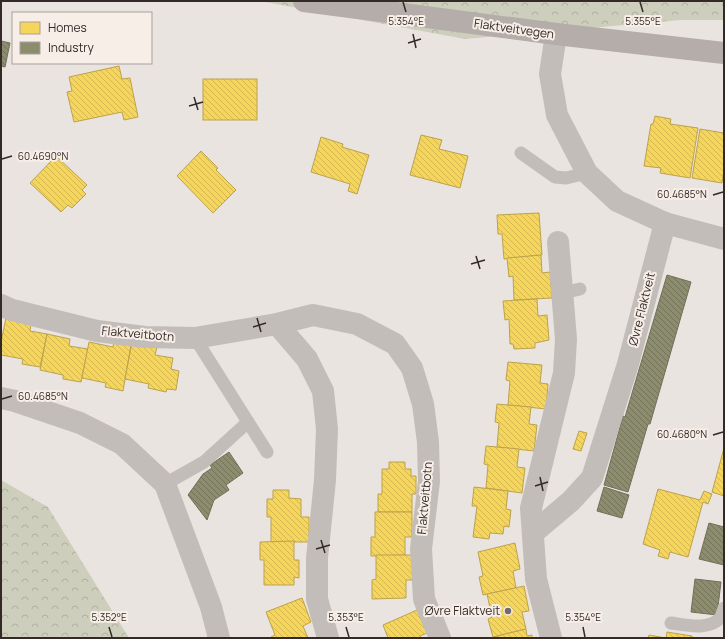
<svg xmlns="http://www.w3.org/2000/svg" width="725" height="639" font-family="Manrope,sans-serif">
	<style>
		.forest { fill: url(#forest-crowns) }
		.homes { fill: url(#homes-back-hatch); stroke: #bca24c }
		.industry { fill: url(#industry-back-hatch); stroke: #716f59 }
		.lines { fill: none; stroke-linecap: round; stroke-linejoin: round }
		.lane { stroke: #c3bdb9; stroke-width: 13 }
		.street { stroke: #c3bdb9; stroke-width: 22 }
		.secondary { stroke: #b4ada9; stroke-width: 22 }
		.ticks { fill: none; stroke: #332a28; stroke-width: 1.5 }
		.poi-dot { fill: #736b68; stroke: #f7eee7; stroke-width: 1.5 }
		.labels { text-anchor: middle; stroke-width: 4; stroke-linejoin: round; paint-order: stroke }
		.street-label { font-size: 12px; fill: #332a28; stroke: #f7eee7 }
		.poi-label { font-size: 12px; fill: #332a28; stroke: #f7eee7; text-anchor: end }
		.ticks-label { font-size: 10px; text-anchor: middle; fill: #332a28; stroke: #f7eee7; stroke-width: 4; stroke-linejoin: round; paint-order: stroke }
	</style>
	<defs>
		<pattern id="forest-crowns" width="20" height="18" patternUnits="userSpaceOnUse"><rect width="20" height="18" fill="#cdcebb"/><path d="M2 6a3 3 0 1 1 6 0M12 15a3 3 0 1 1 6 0" fill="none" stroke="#b0b1a1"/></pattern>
		<pattern id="homes-back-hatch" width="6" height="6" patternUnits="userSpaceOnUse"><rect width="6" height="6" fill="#f6d55c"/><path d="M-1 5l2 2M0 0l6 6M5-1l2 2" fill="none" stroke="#d3b750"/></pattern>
		<pattern id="industry-back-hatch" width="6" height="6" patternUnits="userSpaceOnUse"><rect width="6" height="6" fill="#8c8c6e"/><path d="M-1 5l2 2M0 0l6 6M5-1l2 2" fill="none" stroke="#73735a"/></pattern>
	</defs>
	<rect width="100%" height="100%" fill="#eae4e0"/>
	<g class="forest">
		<polygon points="260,1 724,1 724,20 681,20 465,39"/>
		<polygon points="1,480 48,507 129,638 1,638"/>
	</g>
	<g class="homes">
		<polygon points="119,66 122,79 130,78 138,117 124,120 122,112 74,122 67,92 72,91 69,77"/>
		<rect x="203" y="79" width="54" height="41"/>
		<polygon points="655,116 671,119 670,124 698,128 690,178 660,173 661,168 644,166 651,124 653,124"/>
		<polygon points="700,129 724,133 724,169 722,183 692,178"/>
		<polygon points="421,135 442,140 439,149 468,156 460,188 410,175"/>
		<polygon points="321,137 343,144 342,147 369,155 357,194 348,191 350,184 311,172"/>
		<polygon points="201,151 218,168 216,170 236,190 213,213 177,176"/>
		<polygon points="56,156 87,185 82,190 86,194 72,208 68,205 61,212 30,183"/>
		<polygon points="539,213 542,255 504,259 502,234 498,234 497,215"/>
		<polygon points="541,255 542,273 550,272 552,298 514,300 513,276 509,277 507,258"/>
		<polygon points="537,299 538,316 547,315 549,340 535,343 535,348 514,349 513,344 510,344 509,319 505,320 503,301"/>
		<polygon points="6,318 31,324 30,331 47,334 40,367 22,364 23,359 1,355 1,342"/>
		<polygon points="47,334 70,339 69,346 88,349 81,382 63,379 63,375 40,370"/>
		<polygon points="114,341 131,345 123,391 105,387 106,383 82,378 89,342 113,347"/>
		<polygon points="132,342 157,347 155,355 173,358 171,369 179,371 176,390 167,389 166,392 148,388 149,384 125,379"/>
		<polygon points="508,362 542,365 540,383 548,384 546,409 508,405 510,381 506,380"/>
		<polygon points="497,404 531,407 529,424 537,425 534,451 497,447 499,423 495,422"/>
		<polygon points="579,431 587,433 581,451 573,449"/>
		<polygon points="486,446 519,449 517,467 525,468 522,493 486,488 488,465 484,464"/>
		<polygon points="724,448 724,496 712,492"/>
		<polygon points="389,462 405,462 405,469 411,469 411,476 416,476 416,494 412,494 412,512 378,512 378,494 382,494 382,469 389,469"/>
		<polygon points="474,487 508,491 506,509 511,510 509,527 504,526 503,534 490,533 489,539 473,537 477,506 472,506"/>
		<polygon points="658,489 700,500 704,491 712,494 708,504 703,502 688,557 670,552 668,559 658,556 660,550 643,544"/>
		<polygon points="273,490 289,490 289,498 301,499 301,517 309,517 309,542 271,542 271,517 267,517 267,499 273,499"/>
		<polygon points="375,512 412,512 412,537 405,537 405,555 371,556 371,537 375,537"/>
		<polygon points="294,541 294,560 299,560 299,578 294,577 294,585 264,585 264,560 260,560 260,542"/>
		<polygon points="515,543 520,569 513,571 516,588 483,595 479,577 483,576 478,552"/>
		<polygon points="376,555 413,555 413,580 406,580 406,598 372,599 372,580 376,579"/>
		<polygon points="524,586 529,611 522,612 526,629 493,637 488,619 492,617 487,594"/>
		<polygon points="302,598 311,622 303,626 308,638 272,638 271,637 275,635 266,612"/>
		<polygon points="417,610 427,633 420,636 421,638 388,638 383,625"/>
		<polygon points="526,629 527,636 532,635 532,638 497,638 497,636"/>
		<polygon points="667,632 692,636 692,638 648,638 649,635 666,638"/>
	</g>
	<g class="industry">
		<polygon points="1,41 10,43 5,67 1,66"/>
		<polygon points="667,275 691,282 650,424 648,424 628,492 604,485 623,416 625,417"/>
		<polygon points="229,452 243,473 226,485 229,490 214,500 207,520 188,495 203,474 212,468 210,465"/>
		<polygon points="604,487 629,495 622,518 597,511"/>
		<polygon points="709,523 724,527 724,565 699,559"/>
		<polygon points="695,579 721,582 717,615 691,612"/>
	</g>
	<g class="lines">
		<g class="lane">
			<polyline points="521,153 555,177 566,178 587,173"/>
			<polyline points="562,293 580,289"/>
			<polyline points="195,338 267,452"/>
			<polyline points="165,484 204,462 248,422"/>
			<path d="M671,623C686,625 710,631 721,617C722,615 723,611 724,608"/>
		</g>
		<g class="street">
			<polyline points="556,34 550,74 557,115 587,173 617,201 665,223 724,239"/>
			<polyline points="1,305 12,310 97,331 145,337 195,338 277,324 313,315 357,324 395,344 412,368 423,404 428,442 429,481 421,549 424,599 440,638"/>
			<polyline points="277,324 307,359 323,391 327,429 325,480 317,558 317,599 328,638"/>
			<polyline points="1,398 15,401 80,423 122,444 165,484 211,607 219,638"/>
			<polyline points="533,533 571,501 592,478 628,364 665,223"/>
			<polyline points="551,638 536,579 531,508 564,373 566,339 558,242"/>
		</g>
		<polyline class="secondary" points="304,1 556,34 724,53"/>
	</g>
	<path class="ticks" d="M403,2L406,12M640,2L643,12M413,34L416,48M408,43L421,39M194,97L198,110M189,106L203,102M2,159L12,156M713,195L723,192M476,256L480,269M471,264L485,260M257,318L261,332M253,327L266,323M2,399L12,396M713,435L723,432M540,477L543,491M535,486L548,482M321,540L325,553M316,549L330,545M109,627L112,637M346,627L349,637M583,627L585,637"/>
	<circle class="poi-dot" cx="508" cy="611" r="4"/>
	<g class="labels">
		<g class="street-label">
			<text transform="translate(514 29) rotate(8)" y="4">Flaktveitvegen</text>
			<text transform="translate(642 309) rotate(-76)" y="4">Øvre Flaktveit</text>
			<text transform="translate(138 334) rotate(5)" y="4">Flaktveitbotn</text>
			<text transform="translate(425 498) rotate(-85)" y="4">Flaktveitbotn</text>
		</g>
		<g class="poi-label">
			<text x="500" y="615">Øvre Flaktveit</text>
		</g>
	</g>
	<g class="ticks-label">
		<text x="406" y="25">5.354°E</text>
		<text x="643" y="25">5.355°E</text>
		<text x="43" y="160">60.4690°N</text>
		<text x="682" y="198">60.4685°N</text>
		<text x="43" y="400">60.4685°N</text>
		<text x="682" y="438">60.4680°N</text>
		<text x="109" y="621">5.352°E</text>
		<text x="346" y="621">5.353°E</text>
		<text x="583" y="621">5.354°E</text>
	</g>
	<rect width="725" height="639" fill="none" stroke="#332a28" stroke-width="4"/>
	<rect x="12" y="12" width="140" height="52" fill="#f7eee7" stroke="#a9a09b"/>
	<rect x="20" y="22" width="20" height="12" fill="#f6d55c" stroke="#a9a09b"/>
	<text x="48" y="32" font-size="12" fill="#332a28">Homes</text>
	<rect x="20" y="42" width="20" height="12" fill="#8c8c6e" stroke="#a9a09b"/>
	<text x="48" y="52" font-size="12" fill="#332a28">Industry</text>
</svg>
